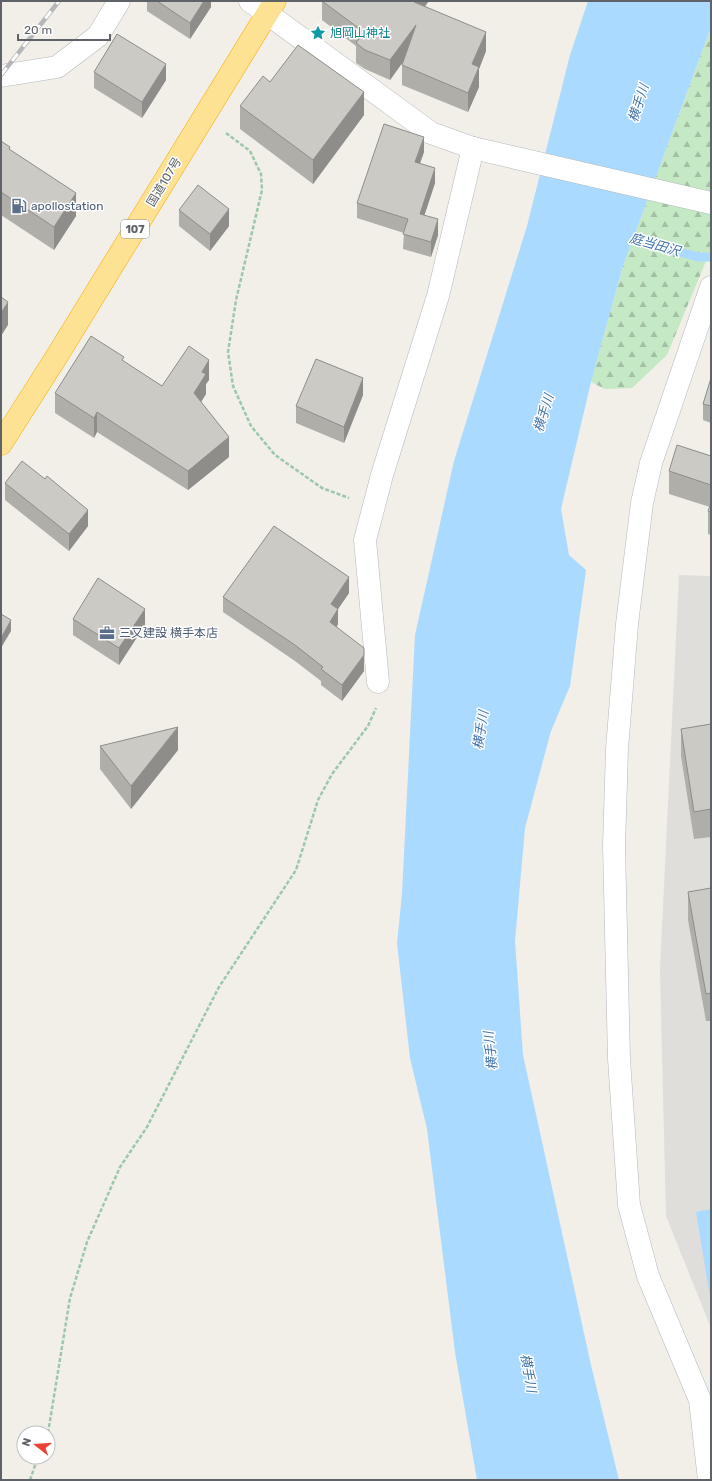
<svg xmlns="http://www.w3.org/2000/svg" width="712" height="1481" font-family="Rubik,'Noto Sans JP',sans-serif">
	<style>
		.industrial { fill: #e0deda }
		.forest { fill: url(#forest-firs) }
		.water { fill: #aadaff }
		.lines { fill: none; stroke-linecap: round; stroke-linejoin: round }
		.stream { stroke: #aadaff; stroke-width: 9 }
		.minor-casing { stroke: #b5b8bc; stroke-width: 23 }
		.highway-casing { stroke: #f9ab00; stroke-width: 23 }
		.path { stroke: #9cc7a9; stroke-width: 2.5; stroke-dasharray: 4 2; stroke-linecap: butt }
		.minor { stroke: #fff; stroke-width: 22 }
		.highway { stroke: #fde293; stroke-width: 22 }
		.rail-casing { stroke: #b6b7b8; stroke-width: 4.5 }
		.rail { stroke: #fff; stroke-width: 3; stroke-dasharray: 9; stroke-linecap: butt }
		.wall { fill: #afaea9 }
		.shaded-wall { fill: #8f8d8a }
		.building { fill: #cccac5; stroke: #8f8d8a }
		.labels { text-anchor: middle; stroke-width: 3; stroke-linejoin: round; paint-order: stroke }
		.shield { fill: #fff; stroke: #8f9295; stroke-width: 1 }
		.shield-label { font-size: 11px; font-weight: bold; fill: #5f6368 }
		.culture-label { font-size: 12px; fill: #0d838f; stroke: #fff; text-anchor: start }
		.street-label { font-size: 12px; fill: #5f6368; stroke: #fff }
		.service-label { font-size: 12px; fill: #4e5e75; stroke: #fff; text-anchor: start }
		.water-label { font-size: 13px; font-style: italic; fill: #4174aa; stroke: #fff }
	</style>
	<defs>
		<pattern id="forest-firs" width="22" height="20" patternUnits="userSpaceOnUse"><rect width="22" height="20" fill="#c5e8c5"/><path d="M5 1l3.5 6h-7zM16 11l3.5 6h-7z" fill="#a3c0a4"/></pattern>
	</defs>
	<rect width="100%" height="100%" fill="#f1efe8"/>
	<polygon class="industrial" points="679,575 711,576 711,1328 666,1216 660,970"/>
	<polygon class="forest" points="711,27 711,249 667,355 632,388 605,389 591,382 622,269"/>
	<g class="water">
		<polygon points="588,1 711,1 711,27 622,269 591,382 561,509 569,555 586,570 570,686 551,731 525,828 515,941 523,1055 591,1365 619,1480 477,1480 455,1352 427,1129 410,1058 397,943 402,894 415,635 454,461 527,226 570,55"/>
		<polygon points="711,1209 711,1297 710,1297 696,1212"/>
	</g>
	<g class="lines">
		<polyline class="stream" points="623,236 698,257 711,257"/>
		<g class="minor-casing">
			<g id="minor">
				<polyline points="250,1 431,133 473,148 711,203"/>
				<polyline points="1,76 57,67 98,36 119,1"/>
				<polyline points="378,682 365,540 382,475 438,296 473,148"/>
				<polyline points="709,1480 700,1400 648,1276 629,1205 619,1059 614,846 617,749 627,624 642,503 651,463 711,287"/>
			</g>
		</g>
		<g class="highway-casing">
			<polyline id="highway" points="1,444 57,356 275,1"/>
		</g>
		<g class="path">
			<polyline points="226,133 250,151 261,174 262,190 236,300 228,352 233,386 251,426 275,455 322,488 349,498"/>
			<polyline points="48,1433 70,1298 87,1242 120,1167 147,1127 219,987 296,870 318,800 332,774 368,726 376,708"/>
			<polyline points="30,1480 38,1457"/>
		</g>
		<use href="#minor" class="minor"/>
		<use href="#highway" class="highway"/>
		<g class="rail-casing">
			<polyline id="rail" points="1,75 59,1"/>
		</g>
		<use href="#rail" class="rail"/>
	</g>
	<g class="wall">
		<polygon points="147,1 211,1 211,7 190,39 147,11"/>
		<polygon points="322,1 425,6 486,51 479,69 479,87 468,112 402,85 402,65 404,60 390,80 365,69 356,63 356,46 322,20"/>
		<polygon points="94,72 166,80 142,118 94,88"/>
		<polygon points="270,82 364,115 313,184 240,129 240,106"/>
		<polygon points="1,141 76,216 54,250 1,215"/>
		<polygon points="424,152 420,163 435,183 424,215 438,235 431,257 403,249 404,233 357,218 357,203"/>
		<polygon points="179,210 229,226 210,251 179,226"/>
		<polygon points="124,362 162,386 209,380 206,384 206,394 201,402 229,457 188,490 97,432 94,438 55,413 55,393"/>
		<polygon points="711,378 711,423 703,420 703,404"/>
		<polygon points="363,395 344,443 296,423 296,406"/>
		<polygon points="711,456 711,535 708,534 708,511 710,507 669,494 669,471"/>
		<polygon points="45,479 88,526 69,551 5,500 5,483"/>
		<polygon points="349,593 338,609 338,624 337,627 364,671 342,701 321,685 321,681 295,661 223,612 223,597"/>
		<polygon points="73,619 145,625 119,665 73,635"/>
		<polygon points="711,724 711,837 694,839 681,756 681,729"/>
		<polygon points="100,746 178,750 131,809 100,769"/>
		<polygon points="711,888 711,1021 706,1021 688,920 688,892"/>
	</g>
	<g class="shaded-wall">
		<polygon points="204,1 211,1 211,7 190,39 190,23"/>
		<polygon points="414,1 429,1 414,21"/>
		<polygon points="416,25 416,44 390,80 390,60"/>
		<polygon points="486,32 486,51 479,69 479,87 468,112 468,93 472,64"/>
		<polygon points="166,64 166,80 142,118 142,102"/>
		<polygon points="364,92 364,115 313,184 313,160"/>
		<polygon points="424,137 424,152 415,177 415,162"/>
		<polygon points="435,168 435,183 420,229 420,214"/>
		<polygon points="76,193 76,216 54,250 54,227"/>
		<polygon points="229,209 229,226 210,251 210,234"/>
		<polygon points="438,219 438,235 431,257 431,242"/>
		<polygon points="8,302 8,325 1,336 1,313"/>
		<polygon points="209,360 209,380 206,384 206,394 194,413 194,393 202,372"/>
		<polygon points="363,378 363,395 344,443 344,427"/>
		<polygon points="97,412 97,432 94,438 94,418"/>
		<polygon points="229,437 229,457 188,490 188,471"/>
		<polygon points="88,510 88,526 69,551 69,534"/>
		<polygon points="349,577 349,593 338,609 338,624 330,637 330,622 331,604"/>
		<polygon points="145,609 145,625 119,665 119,648"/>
		<polygon points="11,620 11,631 1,648 1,638"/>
		<polygon points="364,655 364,671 342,701 342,685"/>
		<polygon points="178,727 178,750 131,809 131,786"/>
	</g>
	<g class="building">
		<polygon points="157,1 204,1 190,23"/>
		<polygon points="322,1 414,1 414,2 486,32 472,64 479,67 468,93 402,65 416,25 390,60 365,50 356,43 364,32"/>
		<polygon points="117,34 166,64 142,102 94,72"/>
		<polygon points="298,45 364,92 313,160 240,106 263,76 270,82"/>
		<polygon points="384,124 424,137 415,162 435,168 420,214 438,219 431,242 403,234 408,219 357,203"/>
		<polygon points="1,141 10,147 9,149 76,193 54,227 1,192"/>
		<polygon points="198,185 229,209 210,234 179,210"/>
		<polygon points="1,297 8,302 1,313"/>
		<polygon points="91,336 124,357 122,360 162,386 189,346 209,360 202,372 206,374 194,393 229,437 188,471 97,412 94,418 55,393"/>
		<polygon points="316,359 363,378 344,427 296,406"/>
		<polygon points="711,378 711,406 703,404"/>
		<polygon points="677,445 711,456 711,485 669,471"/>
		<polygon points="22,461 45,479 47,476 88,510 69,534 5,483"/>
		<polygon points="711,503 711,512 708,511"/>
		<polygon points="274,526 349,577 331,604 338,609 330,622 364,648 364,655 342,685 321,669 323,667 295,645 223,597"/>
		<polygon points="98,578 145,609 119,648 73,619"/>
		<polygon points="1,614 11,620 1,638"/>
		<polygon points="711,724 711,809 694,812 681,729"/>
		<polygon points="178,727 131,786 100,746"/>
		<polygon points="711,888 711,993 706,994 688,892"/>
	</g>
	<defs>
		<g id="sight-bare" transform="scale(1.2)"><path d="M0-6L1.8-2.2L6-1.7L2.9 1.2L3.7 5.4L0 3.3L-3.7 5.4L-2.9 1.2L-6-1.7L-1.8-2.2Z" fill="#0f9aa8" stroke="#fff" stroke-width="2.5" paint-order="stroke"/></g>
		<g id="fuel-bare" transform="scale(1.2)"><path d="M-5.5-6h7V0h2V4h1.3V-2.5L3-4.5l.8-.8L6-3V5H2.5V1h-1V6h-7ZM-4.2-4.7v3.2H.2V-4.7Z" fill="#5c6f8a" stroke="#fff" stroke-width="2.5" paint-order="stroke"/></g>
		<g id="office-bare" transform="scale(1.2)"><path d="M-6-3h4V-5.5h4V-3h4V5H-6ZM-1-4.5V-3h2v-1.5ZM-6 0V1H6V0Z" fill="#5c6f8a" stroke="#fff" stroke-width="2.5" paint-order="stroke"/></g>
	</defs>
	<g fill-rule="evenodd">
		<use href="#sight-bare" x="318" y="33"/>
		<use href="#fuel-bare" x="19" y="206"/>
		<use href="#office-bare" x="107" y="633"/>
	</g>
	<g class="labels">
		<rect class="shield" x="121" y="220" width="28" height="18" rx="3"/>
		<g class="shield-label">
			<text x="135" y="233">107</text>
		</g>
		<g class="culture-label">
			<text x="330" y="37">旭岡山神社</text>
		</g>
		<g class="street-label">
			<text transform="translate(164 182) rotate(-59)" y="4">国道107号</text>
		</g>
		<g class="service-label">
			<text x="31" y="210">apollostation</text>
			<text x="119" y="637">三又建設 横手本店</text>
		</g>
		<g class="water-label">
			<text transform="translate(638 103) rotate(-72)" y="5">横手川</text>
			<text transform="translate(655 244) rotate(16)" y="5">庭当田沢</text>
			<text transform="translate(543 413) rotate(-73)" y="5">横手川</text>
			<text transform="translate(480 730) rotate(-81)" y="5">横手川</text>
			<text transform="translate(490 1051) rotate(-96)" y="5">横手川</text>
			<text transform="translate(529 1373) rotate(80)" y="5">横手川</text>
		</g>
	</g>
	<rect width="712" height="1481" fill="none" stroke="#5f6368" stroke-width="4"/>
	<g transform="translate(36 1445) rotate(287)"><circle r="19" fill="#ffffff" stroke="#bfc1c3"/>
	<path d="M0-3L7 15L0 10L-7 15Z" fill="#ea4335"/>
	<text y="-6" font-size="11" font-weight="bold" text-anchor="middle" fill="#5f6368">N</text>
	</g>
	<path d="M18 34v6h92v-6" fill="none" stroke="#5f6368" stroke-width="2"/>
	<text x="24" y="34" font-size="12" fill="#5f6368" stroke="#ffffff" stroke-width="3" paint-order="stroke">20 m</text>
</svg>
